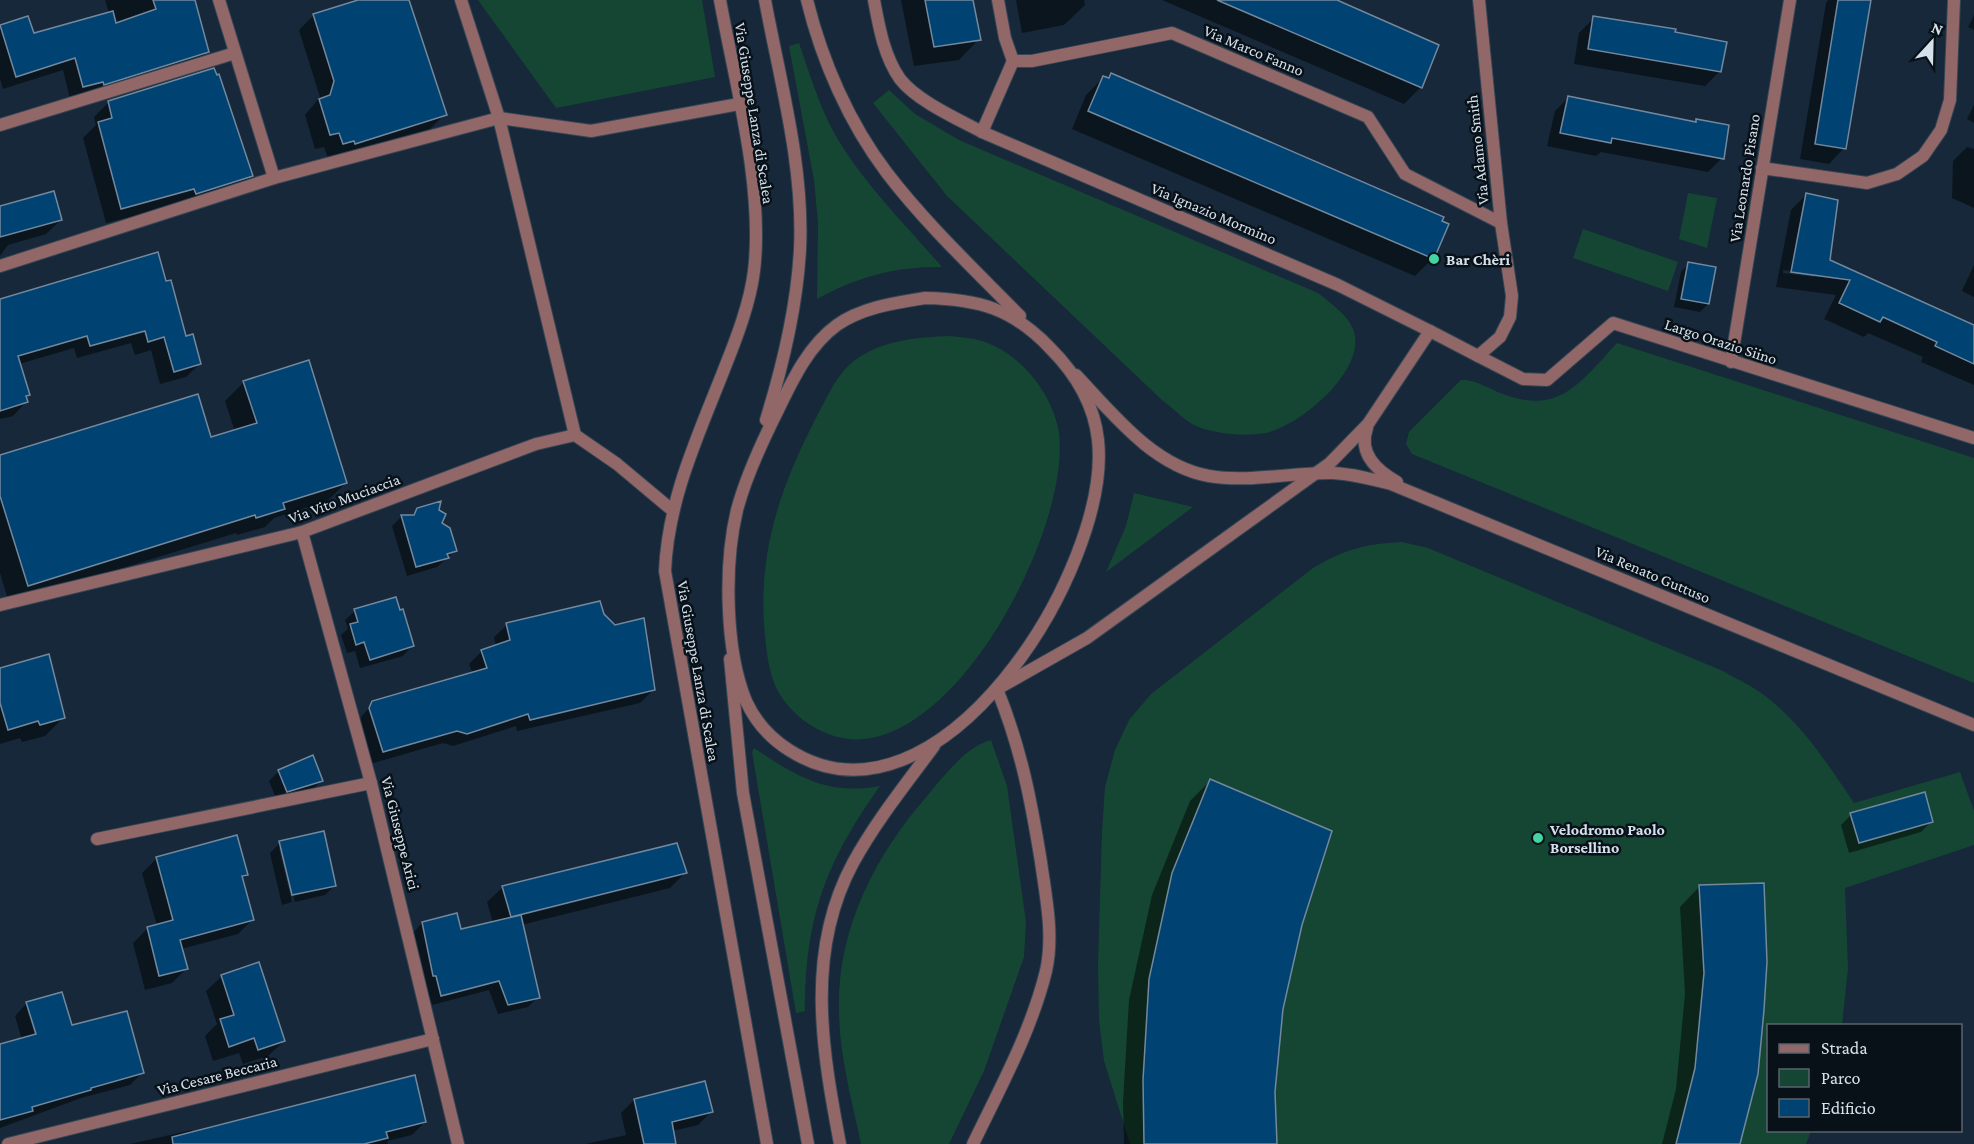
<svg xmlns="http://www.w3.org/2000/svg" width="1974" height="1144" font-family="'Crimson Pro',serif">
	<style>
		.green { fill: #154634 }
		.shadow { fill: #0007; fill-rule: evenodd }
		.building { fill: #004271; stroke: #73889d; stroke-width: 1.5 }
		.lines { fill: none; stroke-linecap: round; stroke-linejoin: round }
		.minor-casing { stroke: #344555; stroke-width: 14 }
		.tertiary-casing { stroke: #344555; stroke-width: 14 }
		.minor { stroke: #926767; stroke-width: 12 }
		.tertiary { stroke: #926767; stroke-width: 12 }
		.poi-dot { fill: #42d4a1; stroke: #081018; stroke-width: 2 }
		.labels { text-anchor: middle; stroke-width: 5; stroke-linejoin: round; paint-order: stroke }
		.street-label { font-size: 16px; fill: #d4e0eb; stroke: #081018 }
		.poi-label { font-size: 16px; font-weight: bold; fill: #d4e0eb; stroke: #081018; text-anchor: start }
	</style>
	<rect width="100%" height="100%" fill="#162839"/>
	<g class="green">
		<polygon points="478,0 702,0 715,77 556,108"/>
		<path d="M799,43C809,72 818,102 832,129C860,180 904,223 942,267C897,266 856,277 817,299L818,223L814,180L789,46Z"/>
		<path d="M889,90L915,114L959,140L1318,293C1330,303 1347,314 1353,329C1369,369 1299,427 1265,433C1245,437 1211,434 1192,424C1182,418 1173,408 1163,401L947,196L873,103Z"/>
		<polygon points="1688,193 1717,198 1707,248 1679,239"/>
		<polygon points="1583,229 1678,262 1668,291 1573,258"/>
		<path d="M952,336C963,338 975,338 985,342C1020,354 1050,391 1058,427C1077,522 946,776 831,735C810,727 796,717 783,699C770,682 767,657 765,636C757,554 779,490 816,418C825,401 834,380 848,366C876,340 917,337 952,336Z"/>
		<path d="M1617,343L1974,458V683L1412,454L1406,444L1409,432L1461,380C1480,380 1491,391 1509,396C1562,414 1584,378 1617,343Z"/>
		<polygon points="1134,493 1193,507 1106,572 1126,526"/>
		<path d="M1402,542L1428,548L1723,671C1736,679 1751,685 1764,695C1802,724 1827,763 1854,803L1960,772L1974,811V845L1845,888L1848,968L1842,1025L1768,1026V1130L1811,1131L1806,1144H1130L1104,1061L1099,1020L1098,964L1102,831L1105,787L1115,750L1129,720L1151,694L1313,568C1345,549 1365,544 1402,542Z"/>
		<path d="M991,740L1007,786L1026,922L1024,957L984,1071L949,1144H861C852,1101 840,1058 839,1014C836,931 874,857 927,796C944,776 965,747 991,740Z"/>
		<path d="M754,748C796,776 827,796 880,786C826,862 805,917 805,1011L796,1013L752,752Z"/>
	</g>
	<g class="shadow">
		<polygon points="105,0 193,0 205,36 203,39 207,52 195,65 70,99 63,70 3,89 0,79 0,26 27,18 33,35 109,14"/>
		<polygon points="363,0 408,0 445,114 430,129 340,158 328,158 324,147 315,149 305,115 320,97 299,30 314,15"/>
		<polygon points="901,0 971,0 979,39 959,60 914,66"/>
		<polygon points="1016,0 1084,0 1085,5 1064,25 1022,33"/>
		<polygon points="1162,0 1332,0 1421,87 1404,104"/>
		<polygon points="1828,0 1870,0 1844,148 1829,164 1800,159 1826,3"/>
		<polygon points="1974,15 1974,30 1968,27"/>
		<polygon points="1594,18 1674,33 1720,71 1705,86 1574,64 1579,33"/>
		<polygon points="1112,75 1433,258 1415,276 1072,129 1086,95 1104,77 1108,79"/>
		<polygon points="1568,98 1694,123 1697,120 1722,158 1708,172 1601,152 1596,156 1547,146 1555,111"/>
		<polygon points="109,102 251,176 236,191 106,223 83,138 96,125 94,117"/>
		<polygon points="1974,105 1974,123 1967,119"/>
		<polygon points="1967,147 1974,149 1974,208 1952,198 1953,161"/>
		<path d="M1806,195L1828,261L1974,326V385L1921,362L1923,357L1868,333L1864,337L1824,319L1836,295L1776,287L1791,210ZM1783,270L1815,274V277L1783,273Z"/>
		<polygon points="0,208 61,220 46,234 8,245 0,256"/>
		<polygon points="1689,264 1708,304 1700,312 1674,307 1681,272"/>
		<polygon points="1974,265 1974,297 1962,291"/>
		<polygon points="0,303 185,338 200,364 186,377 160,384 151,350 135,355 131,343 77,358 74,348 19,364 28,394 25,397 26,402 13,416 0,419"/>
		<polygon points="244,382 346,483 327,501 274,518 265,527 237,535 236,533 9,603 0,573 0,457 210,439 235,432 225,401"/>
		<polygon points="417,509 437,511 440,523 456,550 437,567 407,576 392,526 401,517 410,517"/>
		<polygon points="355,611 412,646 403,656 360,668 355,651 347,653 341,635 348,629 345,620"/>
		<polygon points="602,615 653,690 640,703 517,731 516,726 453,746 443,743 370,764 357,722 373,703 473,674 469,664 482,651 496,646 494,637 507,625"/>
		<polygon points="0,669 63,718 45,736 22,742 20,738 0,744"/>
		<polygon points="279,771 322,780 312,790 277,801 269,781"/>
		<polygon points="1210,781 1300,925 1281,1008 1274,1092 1275,1144 1124,1144 1123,1102 1129,1000 1152,895 1190,801"/>
		<polygon points="1851,815 1931,822 1921,832 1849,853 1841,825"/>
		<polygon points="280,843 335,885 325,895 295,902 282,848 279,848 292,902 282,905 270,853"/>
		<polygon points="157,858 246,874 241,879 253,919 238,934 181,949 186,969 172,983 145,990 133,943 148,928 157,926 142,873"/>
		<polygon points="685,873 670,888 521,925 538,997 528,1007 498,1014 489,990 432,1005 426,985 424,985 413,933 422,923 460,931 493,923 487,902 503,887"/>
		<polygon points="1700,886 1738,1144 1662,1144 1676,1089 1685,994 1680,907"/>
		<polygon points="222,976 284,1041 268,1056 243,1064 239,1053 213,1061 205,1036 217,1024 206,991"/>
		<path d="M27,1003L142,1073L130,1085L81,1098L0,1128V1046L22,1040L15,1016ZM27,1009H30L40,1041L37,1042Z"/>
		<polygon points="634,1100 711,1112 698,1125 672,1131 675,1144 586,1144 626,1135 621,1113"/>
		<polygon points="425,1122 412,1135 387,1141 388,1144 130,1144 192,1130 193,1133"/>
	</g>
	<g class="building">
		<polygon points="153,0 195,0 209,52 104,85 103,82 83,87 75,58 16,77 0,25 28,16 34,33 113,11 116,23 156,9"/>
		<polygon points="358,0 409,0 447,115 355,144 354,141 343,144 339,133 330,135 319,99 330,95 334,81 313,14"/>
		<polygon points="925,0 973,0 981,40 934,47"/>
		<polygon points="1217,0 1337,0 1439,45 1422,88"/>
		<polygon points="1838,0 1871,0 1846,149 1815,144"/>
		<polygon points="1593,16 1676,29 1675,32 1727,42 1721,72 1588,49"/>
		<polygon points="214,68 217,75 219,74 253,176 196,194 194,189 121,209 98,122 112,118 108,101"/>
		<polygon points="1111,73 1444,217 1442,221 1449,224 1434,259 1088,111 1103,76 1109,78"/>
		<polygon points="1568,96 1696,122 1696,119 1729,125 1724,159 1612,138 1611,143 1560,133"/>
		<polygon points="54,191 62,220 0,237 0,206"/>
		<polygon points="1806,193 1838,200 1830,260 1974,325 1974,364 1935,346 1937,342 1883,317 1880,322 1839,303 1850,280 1791,272"/>
		<polygon points="158,252 166,281 171,280 186,336 193,334 201,364 174,372 164,337 148,342 145,331 90,346 87,336 18,356 30,395 26,396 28,402 0,411 0,299"/>
		<polygon points="1688,262 1716,267 1709,304 1681,299"/>
		<polygon points="309,360 347,483 283,503 285,509 256,518 255,515 28,586 0,496 0,455 198,394 211,437 257,423 243,381"/>
		<polygon points="441,501 439,510 446,514 442,523 450,528 457,551 447,554 449,558 416,567 401,515 414,515 417,508"/>
		<polygon points="396,597 400,610 403,609 414,646 370,660 364,642 356,645 350,624 358,622 354,609"/>
		<polygon points="600,601 604,614 615,625 644,618 655,690 530,720 528,714 467,734 457,731 383,752 369,708 372,701 487,668 481,650 510,640 506,623"/>
		<polygon points="49,654 65,718 40,725 38,721 8,730 0,703 0,668"/>
		<polygon points="313,755 323,781 287,792 278,770"/>
		<polygon points="1210,779 1332,831 1302,925 1283,1009 1275,1092 1277,1144 1144,1144 1143,1080 1149,979 1172,873"/>
		<polygon points="1925,792 1933,822 1859,843 1850,813"/>
		<polygon points="324,831 336,886 292,895 279,841"/>
		<polygon points="237,835 248,875 242,876 254,920 180,940 188,969 159,976 147,927 173,920 156,857"/>
		<polygon points="677,843 687,873 511,917 502,886"/>
		<polygon points="1764,883 1767,962 1764,1010 1758,1074 1740,1144 1676,1144 1695,1068 1704,973 1699,885"/>
		<polygon points="457,913 461,929 521,915 540,998 508,1005 499,981 441,996 436,976 433,976 422,922"/>
		<polygon points="259,962 285,1041 258,1050 254,1038 229,1047 220,1019 234,1015 221,975"/>
		<polygon points="62,992 72,1025 127,1011 144,1073 91,1088 91,1090 32,1107 33,1111 0,1120 0,1044 36,1034 26,1002"/>
		<polygon points="415,1075 426,1122 386,1132 388,1138 364,1144 173,1144 172,1137"/>
		<polygon points="705,1081 713,1112 672,1122 676,1144 644,1144 634,1099"/>
	</g>
	<g class="lines">
		<g class="minor-casing">
			<g id="minor">
				<polyline points="219,0 274,178"/>
				<polyline points="461,0 499,118 575,435"/>
				<path d="M720,0C735,83 764,187 754,271C750,303 737,337 725,367C699,434 668,498 665,571L767,1144"/>
				<path d="M874,0C879,27 884,56 900,79C917,101 958,119 982,132L1338,285L1430,331"/>
				<polyline points="998,0 1005,38 1013,61 1032,61 1172,33 1368,117 1405,174 1501,223"/>
				<polyline points="0,125 235,53"/>
				<polyline points="982,132 1013,61"/>
				<polyline points="1762,168 1867,183 1897,174 1923,156 1941,130 1950,100 1954,0"/>
				<polyline points="0,266 274,178 499,118 591,131 739,104"/>
				<polyline points="1478,356 1523,379 1547,380 1613,323 1974,438"/>
				<polyline points="1731,362 1790,0"/>
				<path d="M1076,375C1113,414 1153,466 1209,476C1250,483 1292,472 1333,473C1353,474 1372,479 1391,484L1974,725"/>
				<path d="M1367,428C1358,453 1376,470 1397,482"/>
				<polyline points="302,532 371,783 458,1144"/>
				<polyline points="0,605 302,532 536,444 575,435 617,464 672,510"/>
				<polyline points="97,839 371,783"/>
				<polyline points="8,1144 433,1039"/>
				<path d="M973,1144C1000,1088 1031,1032 1046,971C1054,935 1046,898 1041,862C1031,800 1021,748 997,689L1087,638L1330,463L1368,424L1430,331L1478,356L1500,337L1510,317L1512,296L1501,223L1479,0"/>
			</g>
		</g>
		<g class="tertiary-casing">
			<g id="tertiary">
				<path d="M765,0C780,81 804,166 800,249C797,308 783,365 766,420"/>
				<path d="M807,0C822,61 849,123 887,173C926,224 975,270 1020,316"/>
				<path d="M925,298C979,299 1013,309 1050,348C1076,374 1094,403 1098,440C1112,567 938,846 789,750C770,738 755,721 746,701C725,650 724,564 737,510C746,476 761,444 777,412C792,381 808,346 837,325C863,307 895,303 925,298Z"/>
				<polyline points="730,659 743,793 808,1144"/>
				<path d="M840,1144C822,1049 805,952 853,863C876,821 906,784 934,746"/>
			</g>
		</g>
		<use href="#minor" class="minor"/>
		<use href="#tertiary" class="tertiary"/>
	</g>
	<g class="poi-dot">
		<circle cx="1434" cy="259" r="6"/>
		<circle cx="1538" cy="838" r="6"/>
	</g>
	<g class="labels">
		<g class="street-label">
			<text transform="translate(1254 50) rotate(23)" y="6">Via Marco Fanno</text>
			<text transform="translate(755 113) rotate(81)" y="6">Via Giuseppe Lanza di Scalea</text>
			<text transform="translate(1477 150) rotate(-96)" y="6">Via Adamo Smith</text>
			<text transform="translate(1744 178) rotate(-81)" y="6">Via Leonardo Pisano</text>
			<text transform="translate(1214 213) rotate(23)" y="6">Via Ignazio Mormino</text>
			<text transform="translate(1721 341) rotate(18)" y="6">Largo Orazio Siino</text>
			<text transform="translate(344 498) rotate(-20)" y="6">Via Vito Muciaccia</text>
			<text transform="translate(1653 574) rotate(23)" y="6">Via Renato Guttuso</text>
			<text transform="translate(699 671) rotate(80)" y="6">Via Giuseppe Lanza di Scalea</text>
			<text transform="translate(401 833) rotate(76)" y="6">Via Giuseppe Arici</text>
			<text transform="translate(217 1075) rotate(-14)" y="6">Via Cesare Beccaria</text>
		</g>
		<g class="poi-label">
			<text x="1446" y="265">Bar Chèri</text>
			<text x="1550" y="835">Velodromo Paolo<tspan x="1550" dy="18">Borsellino</tspan></text>
		</g>
	</g>
	<rect x="1767" y="1024" width="195" height="108" fill="#081018" stroke="#5a636c" stroke-width="1.5"/>
	<rect x="1779" y="1044" width="30" height="9" fill="#926767" stroke="#5a636c" stroke-width="1.5"/>
	<text x="1821" y="1054" font-size="18" fill="#d4e0eb">Strada</text>
	<rect x="1779" y="1069" width="30" height="18" fill="#154634" stroke="#5a636c" stroke-width="1.5"/>
	<text x="1821" y="1084" font-size="18" fill="#d4e0eb">Parco</text>
	<rect x="1779" y="1099" width="30" height="18" fill="#004271" stroke="#5a636c" stroke-width="1.5"/>
	<text x="1821" y="1114" font-size="18" fill="#d4e0eb">Edificio</text>
	<g transform="translate(1932 42) rotate(22)" stroke="#081018" stroke-width="4.5" paint-order="stroke">
	<path d="M0-4.5L10 22L0 15L-10 22Z" fill="#d4e0eb"/>
	<text y="-9" font-size="16" font-weight="bold" text-anchor="middle" fill="#d4e0eb">N</text>
	</g>
</svg>
